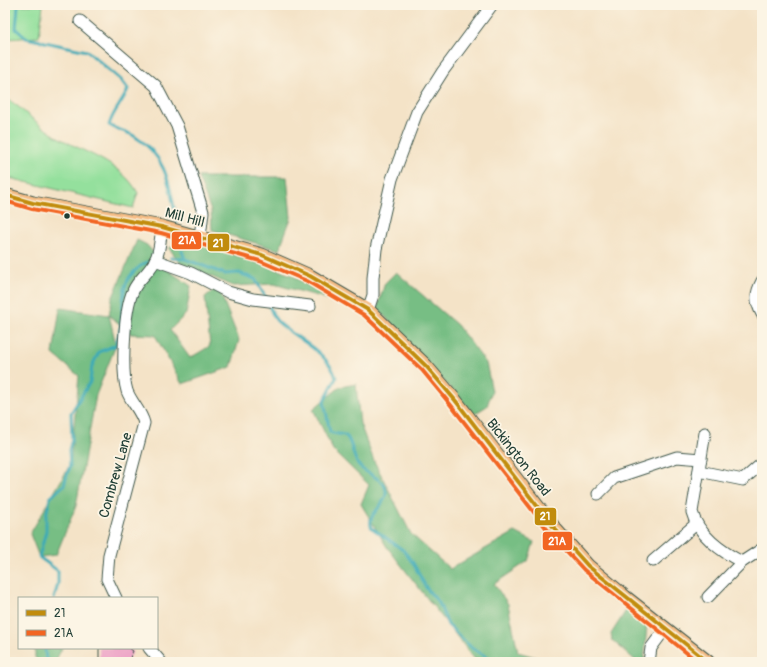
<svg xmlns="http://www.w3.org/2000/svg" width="767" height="667" font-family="Pangolin,sans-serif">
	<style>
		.green { fill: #94e09d; stroke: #5a8e68 }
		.forest { fill: #77be84; stroke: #4b7e5c }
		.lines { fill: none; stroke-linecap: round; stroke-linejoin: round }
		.stream { stroke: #3aaab7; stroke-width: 3 }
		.building { fill: #eea7c8 }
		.minor-casing { stroke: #3f564a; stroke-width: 13 }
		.major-casing { stroke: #3f564a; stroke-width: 15 }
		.minor { stroke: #fff; stroke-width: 11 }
		.major { stroke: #f6be87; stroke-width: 13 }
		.bus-1-casing { stroke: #fcf5e5; stroke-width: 7 }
		.bus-2-casing { stroke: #fcf5e5; stroke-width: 7 }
		.bus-1 { stroke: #c18c0d; stroke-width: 4 }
		.bus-2 { stroke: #f26522; stroke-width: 4 }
		.bus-dot { fill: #1f3d34; stroke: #fcf5e5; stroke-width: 1.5 }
		.labels { text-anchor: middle; stroke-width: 3.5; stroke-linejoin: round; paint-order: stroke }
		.street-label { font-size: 14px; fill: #1f3d34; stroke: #fcf5e5 }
		.line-badge { stroke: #fcf5e5; stroke-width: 1.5 }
		.badge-label { font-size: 11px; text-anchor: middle; font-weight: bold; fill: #fff }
	</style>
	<rect width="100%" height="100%" fill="#fcf5e5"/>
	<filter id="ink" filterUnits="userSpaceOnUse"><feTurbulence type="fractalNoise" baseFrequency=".025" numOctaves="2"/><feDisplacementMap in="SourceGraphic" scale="8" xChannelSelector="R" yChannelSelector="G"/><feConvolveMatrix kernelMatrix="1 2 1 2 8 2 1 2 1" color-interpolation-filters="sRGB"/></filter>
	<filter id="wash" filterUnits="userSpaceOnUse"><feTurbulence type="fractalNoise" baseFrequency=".012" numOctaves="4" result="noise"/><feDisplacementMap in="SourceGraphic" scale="16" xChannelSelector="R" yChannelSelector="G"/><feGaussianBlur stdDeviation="0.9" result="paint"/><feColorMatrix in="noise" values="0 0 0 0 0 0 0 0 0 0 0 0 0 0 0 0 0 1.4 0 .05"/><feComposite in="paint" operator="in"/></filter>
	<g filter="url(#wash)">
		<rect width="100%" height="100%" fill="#f4e3c7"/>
		<g class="green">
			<polygon points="5,5 43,5 39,37 5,39 7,25"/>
			<path d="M5,97C10,101 17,105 22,110C33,119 43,128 56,136C84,153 121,162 138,193L133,208L5,177Z"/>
		</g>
		<g class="forest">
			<polygon points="198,177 287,177 291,218 279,250 212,230 211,211"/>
			<polygon points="137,240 147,245 169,271 191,286 186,314 170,330 190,358 210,346 205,297 218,287 239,340 231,367 182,384 155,335 131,334 109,315 116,345 96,395 76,506 56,555 39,557 30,534 70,465 79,376 53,354 60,308 109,315 112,299"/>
			<polygon points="192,240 292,275 328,299 274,284 233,286 180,263 169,248"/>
			<polygon points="396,272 457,325 486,363 492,391 487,406 474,414 377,308 385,283"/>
			<polygon points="356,384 360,424 374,461 411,534 450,569 515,532 534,542 528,561 494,584 508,604 518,652 552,662 477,662 387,547 361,504 369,485 333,450 313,409 340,387"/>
			<polygon points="629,606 647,624 644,662 633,662 635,660 612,640 611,634"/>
			<polygon points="35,648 62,648 55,662 43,662 35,658"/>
		</g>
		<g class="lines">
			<g class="stream">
				<path d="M18,5L16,29L26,38L87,51L121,80L128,89C123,102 113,111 109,125C117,130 126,131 134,136C168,156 170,188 177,223"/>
				<polyline points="182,251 185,259 225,274 239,273 255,279 266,298"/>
				<polyline points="171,258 185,259"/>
				<path d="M268,303C271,309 273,318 278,322C297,340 328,351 336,378L324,401L330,432C335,435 344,433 347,437C354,446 352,460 361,468C369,475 387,480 386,493C386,506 365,515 372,528L403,550L413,563L427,589L439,603L448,625L473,649L491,659L493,662"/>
				<path d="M54,598L58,584V571L39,557L46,531V516L50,498L64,485L70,465L69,450L72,439L71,413L90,382L92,366L99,352L116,345C118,338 120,331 121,324C125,296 118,278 147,262"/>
				<polyline points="45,648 46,661"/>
			</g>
		</g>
		<g id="blocks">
			<polygon class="building" points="99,648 129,648 133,651 128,662 99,662"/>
		</g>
	</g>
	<g filter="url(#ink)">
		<use href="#blocks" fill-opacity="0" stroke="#3f564a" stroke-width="1"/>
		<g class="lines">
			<g class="minor-casing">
				<g id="minor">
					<polyline points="80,21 156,86 177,126 203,212 200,237"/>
					<polyline points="155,260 191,273 228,292 253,299 310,306"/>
					<path d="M762,281C755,294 755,301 762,314"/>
					<polyline points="368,310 373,295 373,278 376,249 392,179 417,112 443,71 492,5"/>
					<path d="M705,433L692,512C698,535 722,552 742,562L762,549"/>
					<polyline points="699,471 743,480 760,465 762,467"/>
					<polyline points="598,494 614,478 677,457 701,459"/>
					<polyline points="653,561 696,524"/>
					<polyline points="708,597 742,562"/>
					<path d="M116,598L107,579L109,555L144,423C141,411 131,402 127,391C121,371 124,310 133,291C137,281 145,276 151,267C160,256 160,240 162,227"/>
					<polyline points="149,648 161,662"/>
					<polyline points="649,662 651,648 665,629"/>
				</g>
			</g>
			<g class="major-casing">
				<polyline id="major" points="5,195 33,203 162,227 262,255 310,276 368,310 426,366 455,400 555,529 588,566 625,597 708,662"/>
			</g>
			<use href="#minor" class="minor"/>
			<use href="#major" class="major"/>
			<g class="bus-1-casing">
				<polyline id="bus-1" points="5,195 33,203 162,227 262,255 310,276 368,310 426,366 455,400 555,529 588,566 708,662"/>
			</g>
			<g class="bus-2-casing">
				<polyline id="bus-2" points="5,201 32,209 161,233 260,261 307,281 364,315 422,370 450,404 550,533 584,570 698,662"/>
			</g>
			<use href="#bus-1" class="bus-1"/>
			<use href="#bus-2" class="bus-2"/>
		</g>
	</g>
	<circle class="bus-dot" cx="67" cy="216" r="3.5"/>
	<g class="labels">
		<g class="street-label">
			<text transform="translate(185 217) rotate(15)" y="5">Mill Hill</text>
			<text transform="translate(519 457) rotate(52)" y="5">Bickington Road</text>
			<text transform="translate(115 475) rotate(-74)" y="5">Combrew Lane</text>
		</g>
	</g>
	<g class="line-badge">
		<rect x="171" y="231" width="31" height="19" rx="4" fill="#f26522"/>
		<rect x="207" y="233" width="23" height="19" rx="4" fill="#c18c0d"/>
		<rect x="534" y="507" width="23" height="19" rx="4" fill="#c18c0d"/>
		<rect x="542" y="531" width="31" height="20" rx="4" fill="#f26522"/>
	</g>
	<g class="badge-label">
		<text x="187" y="244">21A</text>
		<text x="218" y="247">21</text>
		<text x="545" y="520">21</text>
		<text x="557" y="545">21A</text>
	</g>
	<rect width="767" height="667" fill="none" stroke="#fcf5e5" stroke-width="20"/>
	<rect x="18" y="597" width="140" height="52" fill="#fcf5e5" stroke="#a4ab9e"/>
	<rect x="26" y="610" width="20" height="6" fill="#c18c0d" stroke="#a4ab9e"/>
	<text x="54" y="617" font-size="12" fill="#1f3d34">21</text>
	<rect x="26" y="630" width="20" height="6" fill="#f26522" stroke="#a4ab9e"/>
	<text x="54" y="637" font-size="12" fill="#1f3d34">21A</text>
</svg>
